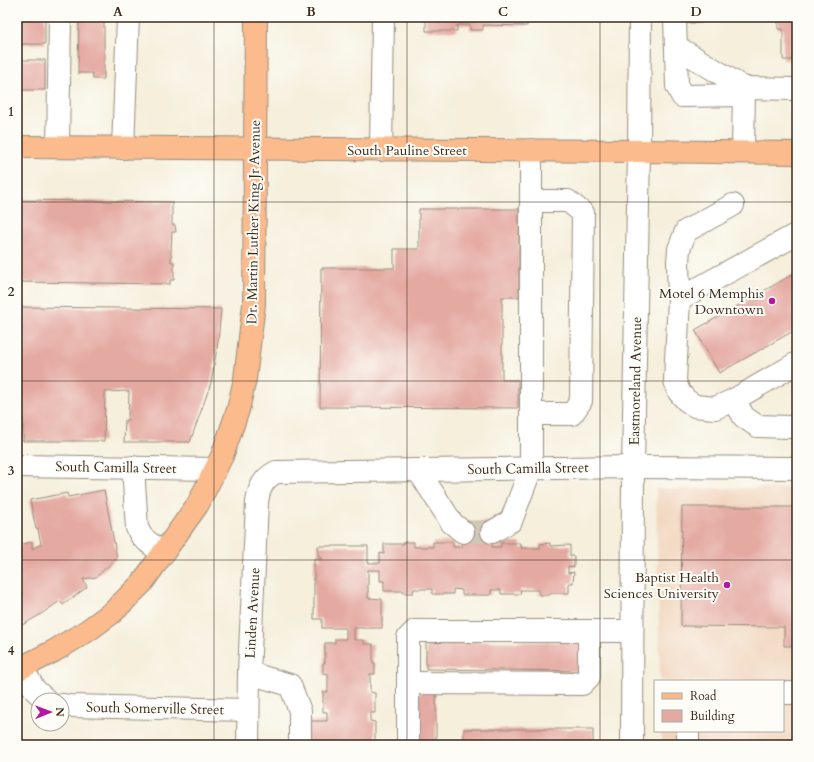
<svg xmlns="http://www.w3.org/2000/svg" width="814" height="762" font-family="Cardo,serif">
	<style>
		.built { fill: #f1d5bd }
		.building { fill: #e4a9a0 }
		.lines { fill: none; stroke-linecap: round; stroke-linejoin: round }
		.minor-tunnel { stroke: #d0c8b6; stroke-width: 22; stroke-dasharray: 22 11; stroke-linecap: butt }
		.minor-casing { stroke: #988c7d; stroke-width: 24 }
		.major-casing { stroke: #988c7d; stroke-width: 24 }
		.minor { stroke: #fff; stroke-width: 22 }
		.major { stroke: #fbbb8c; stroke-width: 22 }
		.grid { fill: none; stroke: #3b2a1e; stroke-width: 1; stroke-opacity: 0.55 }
		.poi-dot { fill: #b5179e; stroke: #fdfcf7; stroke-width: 1.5 }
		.labels { text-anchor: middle; stroke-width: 4; stroke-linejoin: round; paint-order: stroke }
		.street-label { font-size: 14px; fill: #3b2a1e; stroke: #fdfcf7 }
		.poi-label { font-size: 14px; fill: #3b2a1e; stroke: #fdfcf7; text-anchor: end }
		.neatline { fill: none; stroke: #3b2a1e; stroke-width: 1.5 }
		.grid-label { font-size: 13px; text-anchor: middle; font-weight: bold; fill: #3b2a1e }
	</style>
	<rect width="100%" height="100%" fill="#fdfcf7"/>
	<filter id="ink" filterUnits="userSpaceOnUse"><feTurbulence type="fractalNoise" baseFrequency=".025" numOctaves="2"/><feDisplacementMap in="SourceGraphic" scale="8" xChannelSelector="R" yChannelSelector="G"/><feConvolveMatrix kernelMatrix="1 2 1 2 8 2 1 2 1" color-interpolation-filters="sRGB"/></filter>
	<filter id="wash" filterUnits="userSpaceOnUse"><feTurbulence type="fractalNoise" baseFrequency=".012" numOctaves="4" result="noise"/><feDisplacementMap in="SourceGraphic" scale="16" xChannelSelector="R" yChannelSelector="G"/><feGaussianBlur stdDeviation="0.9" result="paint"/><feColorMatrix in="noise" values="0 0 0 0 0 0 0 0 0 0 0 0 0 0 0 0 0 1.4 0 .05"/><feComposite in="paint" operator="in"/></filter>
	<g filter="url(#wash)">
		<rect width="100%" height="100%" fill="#f5efdc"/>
		<polygon class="built" points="797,488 797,745 661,745 661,731 783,731 783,681 660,681 656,489"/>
		<g id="blocks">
			<g class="building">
				<rect x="17" y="17" width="28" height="27"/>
				<polygon points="79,17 104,17 104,79 93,79 92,73 78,73"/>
				<polygon points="426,17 527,17 527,26 483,25 483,30 470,30 470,25 457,25 457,31 426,31"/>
				<polygon points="687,17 703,17 702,23 687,23"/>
				<polygon points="778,17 797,17 797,60 783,60 783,29 778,29"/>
				<rect x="17" y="60" width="28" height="30"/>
				<polygon points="17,200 172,202 172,225 175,225 176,232 172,232 171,251 171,262 174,262 174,280 170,280 170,284 17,282"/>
				<polygon points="419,209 519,209 519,297 502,297 502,380 518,380 518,408 320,407 321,268 394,268 394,249 419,249"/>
				<polygon points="797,272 797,329 719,373 695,330"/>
				<polygon points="17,307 221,309 218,342 211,383 190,442 124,442 125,420 128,420 129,391 105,392 104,441 23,441 23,418 17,418"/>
				<polygon points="104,490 117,558 96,577 83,579 87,587 63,605 60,601 38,616 17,628 17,545 32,542 32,549 41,544 38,529 36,529 30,500 67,493 68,497"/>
				<polygon points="682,507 797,507 797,646 784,646 784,627 681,626"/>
				<polygon points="462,522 492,522 492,547 501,547 501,543 521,543 521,548 540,548 540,544 550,543 550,546 570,545 570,556 574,556 574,567 568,566 568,573 574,572 573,583 569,583 569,593 550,593 550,595 539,595 539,590 520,590 521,594 501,594 501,590 491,590 491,595 462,595 462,590 453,589 453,594 432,594 432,589 414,589 413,593 403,593 404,591 384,591 384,581 380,581 380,570 368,570 368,598 382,599 382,628 354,628 354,640 364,640 364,644 373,644 373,663 375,663 375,674 370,674 370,692 375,693 375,713 370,713 370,721 375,722 375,745 302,745 302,721 327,721 327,712 323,712 323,692 328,692 328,673 323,674 323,663 325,663 325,643 335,643 335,639 346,639 346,628 322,628 322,619 314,619 314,558 322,559 318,555 318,546 368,546 368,563 380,563 380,553 384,554 384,544 404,544 404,542 414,542 414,547 433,547 433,542 453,542 453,547 462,547"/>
				<polygon points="426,641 581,642 581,671 426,669"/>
				<polygon points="420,692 436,692 436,745 419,745"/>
				<rect x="464" y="729" width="129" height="16"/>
			</g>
		</g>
	</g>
	<g filter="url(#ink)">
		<use href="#blocks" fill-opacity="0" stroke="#988c7d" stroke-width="1"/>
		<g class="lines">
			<polyline class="minor-tunnel" points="463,532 492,532"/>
			<g class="minor-casing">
				<g id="minor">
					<polyline points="675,17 677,86 682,96 744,95"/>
					<polyline points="677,47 744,88"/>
					<polyline points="58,147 60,17"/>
					<polyline points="123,148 128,17"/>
					<polyline points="381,150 383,17"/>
					<polyline points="743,152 744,88 797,89"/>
					<polyline points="531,201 568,201 583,213 581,401 572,414 532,414"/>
					<polyline points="797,234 679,299 675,381 679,392 686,400 695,406 715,408 734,400 744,417 757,426 790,427 797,425"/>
					<polyline points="679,299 678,262 679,249 686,231 733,205"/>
					<polyline points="732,401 797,363"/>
					<polyline points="17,466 216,469"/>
					<polyline points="133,467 137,528 142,537 163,554"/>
					<polyline points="418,470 452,523 463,532"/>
					<polyline points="492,532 511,521 531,468 531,150"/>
					<polyline points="22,668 35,690 46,700"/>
					<polyline points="249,673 290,685 300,711 300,745"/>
					<polyline points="408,683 582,684 589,677 589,632"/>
					<polyline points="783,693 797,693"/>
					<polyline points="62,705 69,706 248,710"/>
					<path d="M248,745L249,673L257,502C259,488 263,479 276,472L633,467L797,468"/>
					<polyline points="408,745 408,638 415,631 631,631"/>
					<polyline points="632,745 633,467 639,151 640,17"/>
					<polyline points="688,745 688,731"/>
				</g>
			</g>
			<g class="major-casing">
				<g id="major">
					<polyline points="17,147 639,151 797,153"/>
					<polyline points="17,670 54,651 87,631 113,612 142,583 198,504 222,456 238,410 245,379 254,304 256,17"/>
				</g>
			</g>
			<use href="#minor" class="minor"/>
			<use href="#major" class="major"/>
		</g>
	</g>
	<path class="grid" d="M214,17V745M407,17V745M600,17V745M17,202H797M17,381H797M17,560H797"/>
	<g class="poi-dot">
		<circle cx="772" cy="301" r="4"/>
		<circle cx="727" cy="585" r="4"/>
	</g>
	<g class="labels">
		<g class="street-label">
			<text x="407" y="155">South Pauline Street</text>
			<text transform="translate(253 222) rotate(-89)" y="5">Dr. Martin Luther King Jr Avenue</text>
			<text transform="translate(635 381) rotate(-89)" y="5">Eastmoreland Avenue</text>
			<text transform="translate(116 467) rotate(1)" y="5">South Camilla Street</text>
			<text transform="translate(528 468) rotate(-1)" y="5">South Camilla Street</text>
			<text transform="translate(252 613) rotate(-87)" y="5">Linden Avenue</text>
			<text transform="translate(155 708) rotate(1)" y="5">South Somerville Street</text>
		</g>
		<g class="poi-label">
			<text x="764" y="298">Motel 6 Memphis<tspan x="764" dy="16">Downtown</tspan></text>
			<text x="719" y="582">Baptist Health<tspan x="719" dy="16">Sciences University</tspan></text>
		</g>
	</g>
	<rect width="814" height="762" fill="none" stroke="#fdfcf7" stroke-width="44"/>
	<rect x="654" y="680" width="130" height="52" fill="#fdfcf7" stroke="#afa8a0"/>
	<rect x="662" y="693" width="20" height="6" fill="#fbbb8c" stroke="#afa8a0"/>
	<text x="690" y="700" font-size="12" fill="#3b2a1e">Road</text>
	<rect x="662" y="710" width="20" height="12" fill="#e4a9a0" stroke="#afa8a0"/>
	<text x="690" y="720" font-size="12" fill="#3b2a1e">Building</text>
	<g transform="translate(50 712) rotate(89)"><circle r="19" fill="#fdfcf7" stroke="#afa8a0"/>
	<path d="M0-3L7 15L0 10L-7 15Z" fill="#b5179e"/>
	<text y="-6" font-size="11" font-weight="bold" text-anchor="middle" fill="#3b2a1e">N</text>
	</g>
	<rect x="22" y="22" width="770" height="718" class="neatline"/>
	<g class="grid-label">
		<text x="118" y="16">A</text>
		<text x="311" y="16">B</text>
		<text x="503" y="16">C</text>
		<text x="696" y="16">D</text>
		<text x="11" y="116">1</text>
		<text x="11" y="296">2</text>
		<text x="11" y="475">3</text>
		<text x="11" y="655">4</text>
	</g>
</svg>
